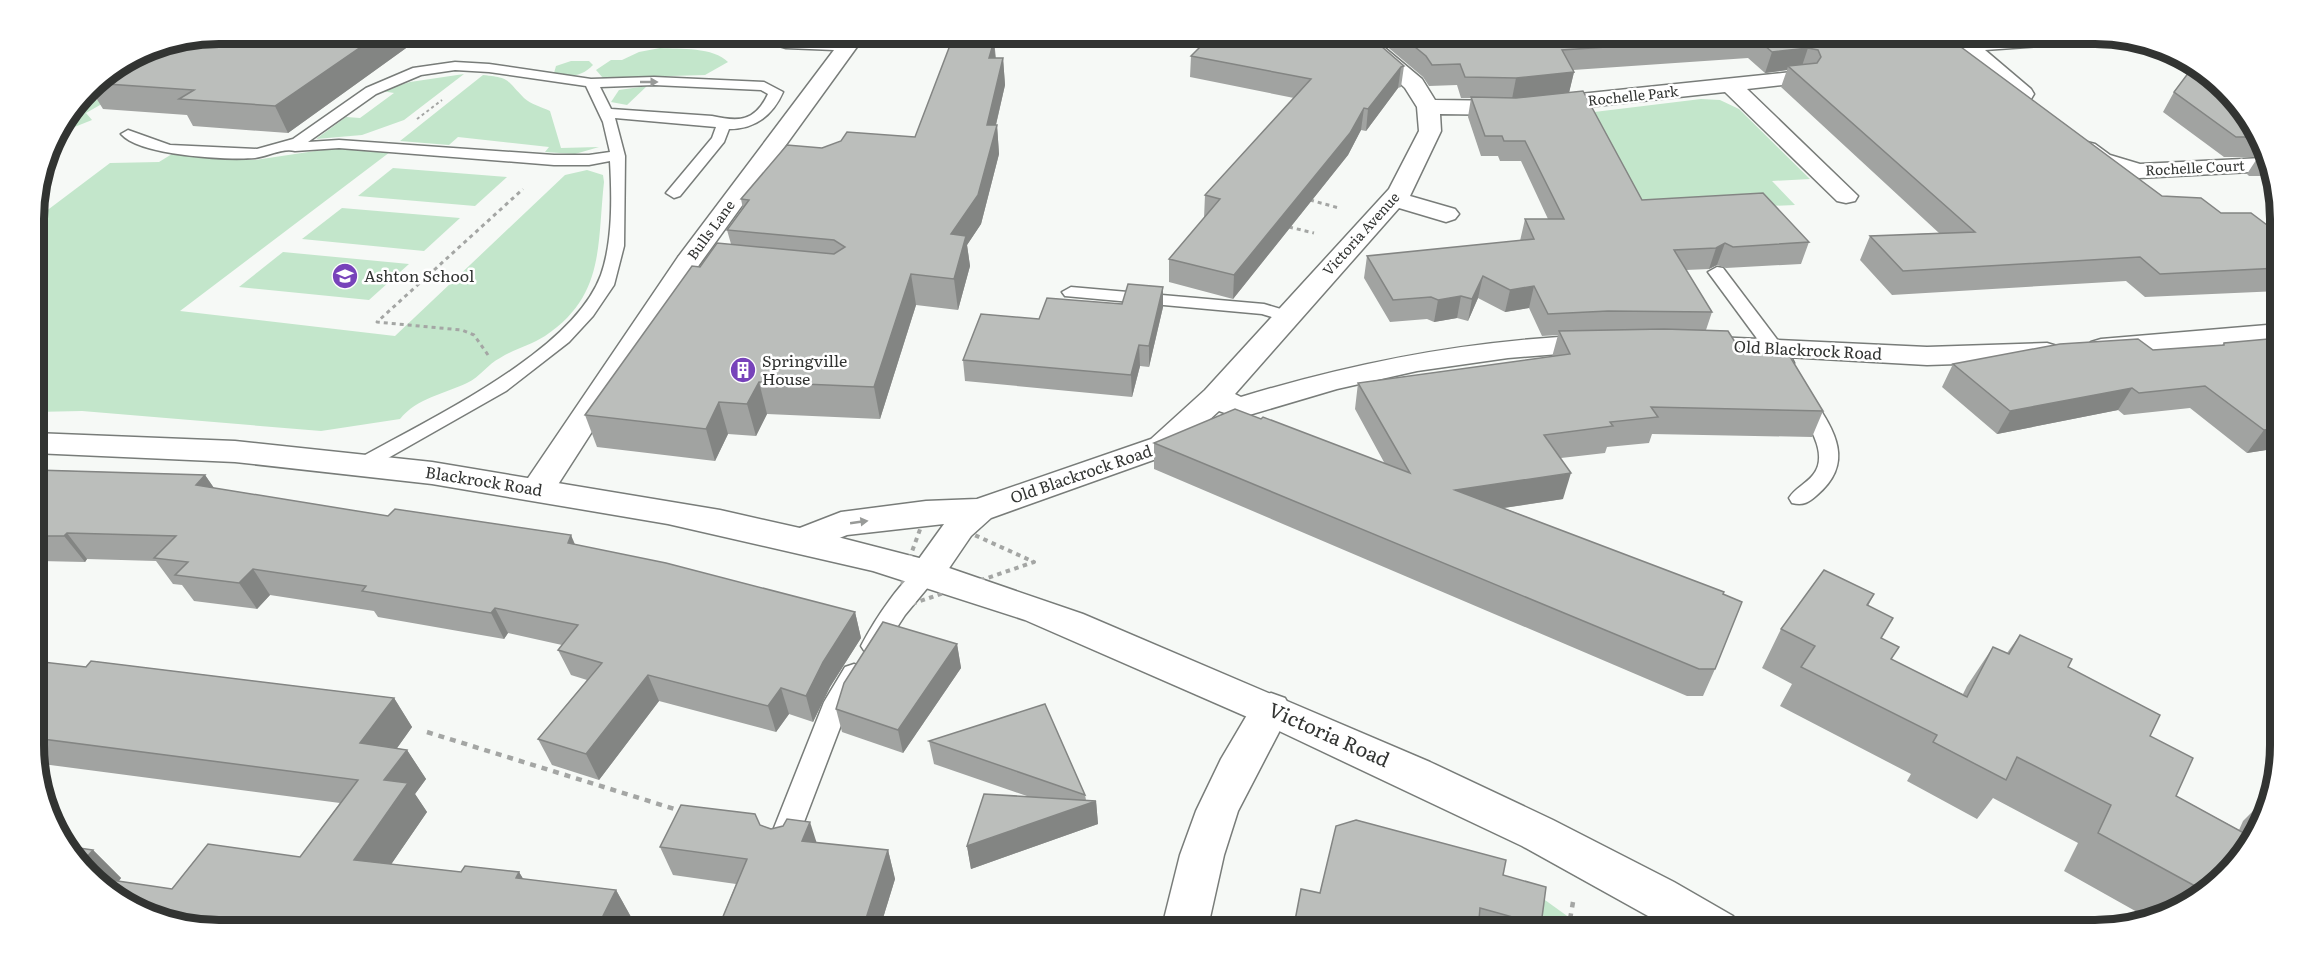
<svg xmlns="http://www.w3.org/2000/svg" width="2313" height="964" font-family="Literata,serif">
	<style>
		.green { fill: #c3e6cb }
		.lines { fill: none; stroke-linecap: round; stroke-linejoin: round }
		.service-casing { stroke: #787c79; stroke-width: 3 }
		.minor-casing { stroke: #787c79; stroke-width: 3 }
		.tertiary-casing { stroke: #787c79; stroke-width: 3 }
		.path-far3 { stroke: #a4a6a4; stroke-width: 2; stroke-dasharray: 3 3; stroke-linecap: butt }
		.path-far2 { stroke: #a4a6a4; stroke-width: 3; stroke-dasharray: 4 4; stroke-linecap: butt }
		.path-far1 { stroke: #a4a6a4; stroke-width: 4; stroke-dasharray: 4.5 4.5; stroke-linecap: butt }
		.path { stroke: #a4a6a4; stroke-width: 4.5; stroke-dasharray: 6 6; stroke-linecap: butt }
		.service { fill: #fff; fill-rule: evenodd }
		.minor { fill: #fff; fill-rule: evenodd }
		.tertiary { fill: #fff; fill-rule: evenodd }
		.wall { fill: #a1a3a1 }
		.shaded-wall { fill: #838583 }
		.building { fill: #bbbebb; stroke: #838583; stroke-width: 1.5 }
		.oneway { fill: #989a98 }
		.labels { text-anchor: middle; stroke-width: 5; stroke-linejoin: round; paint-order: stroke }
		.far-street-label { font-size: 14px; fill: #323432; stroke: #fff }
		.poi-label { font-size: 16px; fill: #323432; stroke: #fff; text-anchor: start }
		.street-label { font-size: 16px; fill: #323432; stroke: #fff }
		.near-street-label { font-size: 20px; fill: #323432; stroke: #fff }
		.rim { fill: none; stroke: #323432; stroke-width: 8 }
	</style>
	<rect width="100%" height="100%" fill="#f6f9f6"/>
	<g class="green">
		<path d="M660,48C679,49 714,47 728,62L705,75L603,78L596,70L611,60H622L639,52Z"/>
		<path d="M571,61H589L593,65C583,76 567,79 554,73L556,66Z"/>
		<polygon points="464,74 404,120 362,135 316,139 346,117 360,118 394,93 382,91 410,82"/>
		<path d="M483,75C511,78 505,79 524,98C530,104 542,107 550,111L561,148L599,147L575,154L545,152L549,147L458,137L449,145L400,141Z"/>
		<polygon points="647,86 627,105 611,102 619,90"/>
		<polygon points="81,98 107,101 86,113 92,120 52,136"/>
		<polygon points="1701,99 1720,100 1739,109 1810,179 1772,181 1795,205 1623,212 1586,113"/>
		<path d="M335,148L390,152L180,311L395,336L565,175L587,170L603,175L604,182C597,245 605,296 545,336C531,345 514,349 500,358C488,364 480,377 467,383C444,394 417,398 400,419L321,431L82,411L34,412L33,221L110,163L159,162L172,154L255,160Z"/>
		<polygon points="393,168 507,177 475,206 358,196"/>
		<polygon points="342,208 460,218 424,251 302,239"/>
		<polygon points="283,252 409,264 369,300 239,287"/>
		<polygon points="1538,895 1588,931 1542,931"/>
	</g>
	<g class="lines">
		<g class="service-casing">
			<g id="service">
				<path d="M455,62L489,64L591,79L654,77L764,82L783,92C773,115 755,129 729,129L724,142L680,196L674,198L666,193L712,138L716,127L615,118L625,156L624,246L614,285L593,316L569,342L506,391L367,470L360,468L357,463L360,458C429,419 573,352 601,275C613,241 612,196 610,161L589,165H554L339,148L295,151C282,148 269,156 255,158C227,160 140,156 121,134L128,130L170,145L257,149L293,139L366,88L413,68ZM455,70L489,72L586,86L603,122L610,152L589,155H554L339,140L308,142L376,94L421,75ZM654,85L761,90L768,94C755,122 739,122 712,116L611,109L600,87Z"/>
				<polygon points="1717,267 1723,268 1792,359 1794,363 1792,367 1778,367 1708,272"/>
				<polygon points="1071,287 1264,304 1294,313 1297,317 1288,322 1262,314 1065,296 1062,292"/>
				<path d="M1805,395L1812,397C1835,431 1855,463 1817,495C1809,502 1804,506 1792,503L1789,498C1795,488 1806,484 1813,475C1831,454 1805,420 1795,401L1798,397Z"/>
				<path d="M926,566L934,568L937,574L934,580L905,615L881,652L873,655L865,652L861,646C872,625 904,572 926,566Z"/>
				<polygon points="854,664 863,667 866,674 849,704 796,843 792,852 782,855 772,852 768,843 824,702 845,667"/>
			</g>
		</g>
		<g class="minor-casing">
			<g id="minor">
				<polygon points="763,33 849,38 856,40 859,44 699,265 550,497 538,500 526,497 521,489 526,481 678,257 834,50 786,48 769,43"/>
				<path d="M1345,33H1367L1422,79L1435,100L1512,101L1801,71L1809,72L1812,77L1809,82L1747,89L1858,196L1855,201L1846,203L1837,201L1725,92L1512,115L1440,114L1441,131L1410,196L1455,209L1459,214L1455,219L1446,222L1399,208L1235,394L1241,397C1359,361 1477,339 1600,335L1610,338L1615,344L1610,350L1508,358L1417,371L1337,389L1239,418L1219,411L1173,453L991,518L971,536L939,583L926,587L913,583L908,574L944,524L847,535L804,552L792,549L787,540L792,531L841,512L926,501L977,499L1151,439L1205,390L1389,189L1419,131L1417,107L1405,88Z"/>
				<polygon points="1939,33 1963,33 1971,39 2054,33 2061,35 2064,39 2061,43 2054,45 1985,50 2031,89 2034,94 2031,99 2015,99"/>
				<polygon points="2087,142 2095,144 2110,155 2140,164 2263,158 2269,171 2139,178 2094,165 2075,149 2079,144"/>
				<polygon points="2279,324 2279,342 2101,357 2091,354 2086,348 2091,342 2101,339"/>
				<polygon points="1694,336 1927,347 2047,343 2057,346 2062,352 2057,358 2047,361 1927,365 1684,351 1679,345 1684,339"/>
				<polygon points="1271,693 1285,698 1291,709 1238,811 1224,855 1207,931 1161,931 1180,855 1196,811 1221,759 1257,698"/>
			</g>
		</g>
		<g class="tertiary-casing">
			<polygon id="tertiary" points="34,433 235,441 432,462 720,510 822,533 923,559 1083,614 1430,762 1553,820 1674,882 1733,916 1740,931 1675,931 1522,846 1277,730 1025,620 873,571 668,524 432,484 235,462 34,453"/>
		</g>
		<polyline class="path-far3" points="417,119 442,100"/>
		<g class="path-far2">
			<polyline points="1310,200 1339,208"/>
			<polyline points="1289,227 1314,233"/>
			<polyline points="488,355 474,335 462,330 377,322 523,189"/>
		</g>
		<polygon class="path-far1" points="926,513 1034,562 897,609 906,568"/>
		<g class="path">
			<polyline points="427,732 681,811"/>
			<polyline points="1568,931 1573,902"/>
		</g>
		<use href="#service" class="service"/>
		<use href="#minor" class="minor"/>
		<use href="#tertiary" class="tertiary"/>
	</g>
	<g class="wall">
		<polygon points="427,33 288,133 193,126 187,115 103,109 90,88 96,79"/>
		<polygon points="1371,33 1942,33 2162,196 2221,213 2279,234 2279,291 2145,297 2126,281 1892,295 1860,260 1870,236 1939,233 1781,87 1787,70 1765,73 1748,58 1573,70 1574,72 1569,92 1642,200 1809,242 1801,264 1726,268 1717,265 1709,269 1686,270 1712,312 1706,330 1742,353 1823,411 1812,437 1652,434 1649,443 1607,447 1605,453 1561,458 1563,499 1504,508 1723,594 1715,669 1703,696 1687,696 1154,469 1154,443 1261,419 1385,464 1355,409 1358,383 1552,357 1558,335 1542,336 1529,308 1505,312 1478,298 1468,321 1457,318 1434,322 1427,319 1390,322 1364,278 1367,256 1520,241 1525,219 1548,219 1521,161 1500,161 1498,156 1481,156 1468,117 1471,98 1461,98 1457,85 1429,86 1423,77"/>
		<polygon points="994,41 996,58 1003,58 1005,85 996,125 997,125 999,154 981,224 967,245 970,266 958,310 916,305 880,419 767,414 756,436 728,434 715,461 597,447 585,415 700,267 731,244 727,230 743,209 741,199 915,137"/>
		<polygon points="1191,56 1404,66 1401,87 1398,88 1366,131 1361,130 1348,155 1233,299 1169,282 1169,259 1204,218 1205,195 1294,98 1190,77"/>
		<polygon points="2174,92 2241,105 2271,176 2249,176 2247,174 2258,157 2224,157 2163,112"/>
		<polygon points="1163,287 1163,307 1149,367 1140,366 1132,397 965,381 963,360 1039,319 1122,304"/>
		<polygon points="2279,338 2279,448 2247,453 2190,408 2124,415 2118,410 1997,434 1942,387 1953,364 2222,345 2224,343"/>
		<polygon points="34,465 40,465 44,470 205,475 214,488 388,516 575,545 855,612 861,638 830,687 813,722 789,714 776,732 659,701 599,780 552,765 538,739 587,680 571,675 558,650 562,645 508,633 504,639 378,617 374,611 270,595 257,609 194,601 182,585 173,584 156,561 87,559 85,562 40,561 34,567"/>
		<polygon points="1874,594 1868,606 1881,638 1892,660 1963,694 1967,686 1993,647 2007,653 2020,635 2068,667 2150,736 2176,796 2239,830 2243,821 2270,794 2266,816 2241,859 2198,899 2146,917 2064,871 2078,843 1993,798 1977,819 1907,781 1911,774 1780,706 1792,684 1762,668 1781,629"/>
		<polygon points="957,644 961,668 903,753 842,732 836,709"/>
		<polygon points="34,661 86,667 91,661 394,698 412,727 397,748 407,750 426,779 415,794 427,812 391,864 461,872 465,866 519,872 523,879 616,890 631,917 630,920 714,931 219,931 148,917 72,859 66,846 93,850 121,878 119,881 172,889 208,844 300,857 340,803 35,763"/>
		<polygon points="929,741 1085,795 1086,800 1096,801 1098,824 971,869 967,846 1027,796 934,764"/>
		<polygon points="760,825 816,843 888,850 895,879 879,931 717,931 736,884 673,875 660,847"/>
		<polygon points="1503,875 1541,925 1539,931 1293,931 1320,893"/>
	</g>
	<g class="shaded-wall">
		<polygon points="381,33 427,33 288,133 275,106"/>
		<polygon points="994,41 996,68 989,58"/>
		<polygon points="1808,48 1801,69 1788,66 1787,70 1765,73 1772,52"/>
		<polygon points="1003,58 1005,85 990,150 997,125 999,154 981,224 967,245 970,266 958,310 954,279 951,234 987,125"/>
		<polygon points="1401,67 1398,88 1366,131 1368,109"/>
		<polygon points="1574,72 1569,93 1512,99 1516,78"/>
		<polygon points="1364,108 1361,130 1348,155 1233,299 1234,275"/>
		<polygon points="1725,243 1717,265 1709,269 1716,248"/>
		<polygon points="911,274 916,305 880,419 874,387"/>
		<polygon points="1483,276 1478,298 1468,321 1472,299"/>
		<polygon points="1534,286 1529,308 1505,312 1510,290"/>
		<polygon points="1163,287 1163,307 1149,367 1149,346"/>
		<polygon points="1461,296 1457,318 1434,322 1438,300"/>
		<polygon points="1139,345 1140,366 1132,397 1131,375"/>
		<polygon points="759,382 767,414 756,436 747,404"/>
		<polygon points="2132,388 2118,410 1997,434 2010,411"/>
		<polygon points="719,402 728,434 715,461 706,429"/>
		<polygon points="2279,428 2279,448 2247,453 2264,430"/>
		<polygon points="40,465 60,491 36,470"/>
		<polygon points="1571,473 1563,499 1449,516 1455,490"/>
		<polygon points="205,475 222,500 196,485"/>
		<polygon points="67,533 87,559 85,562 64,536"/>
		<polygon points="571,535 582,561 568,543"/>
		<polygon points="34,554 40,561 34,567"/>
		<polygon points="253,569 270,595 257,609 239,583"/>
		<polygon points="495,608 508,633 504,639 491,613"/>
		<polygon points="855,612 861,638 830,687 813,722 806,696 823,662"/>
		<polygon points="957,644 961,668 903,753 898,730"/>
		<polygon points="648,675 659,701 599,780 586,754"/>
		<polygon points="781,688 789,714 776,732 768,706"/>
		<polygon points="394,698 412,727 380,772 360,743"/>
		<polygon points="407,750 426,779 415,794 427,812 375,888 354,860 384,780"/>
		<polygon points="1096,801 1098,824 971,869 967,846"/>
		<polygon points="810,822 819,850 802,841"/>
		<polygon points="93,850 121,878 112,889 80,865"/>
		<polygon points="888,850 895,879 879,931 862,931"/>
		<polygon points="519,872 536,900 516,878"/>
		<polygon points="616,890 631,917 625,931 603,916"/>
	</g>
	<g class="building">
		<polygon points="219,33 381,33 275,106 179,99 194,90 93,83 96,79 148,47"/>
		<polygon points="1214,33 1366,33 1404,66 1401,67 1368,109 1364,108 1350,133 1234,275 1169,259 1220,199 1205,195 1311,79 1191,56"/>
		<polygon points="1398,33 1942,33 2162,196 2201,198 2221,213 2251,213 2279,234 2279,268 2160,274 2140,257 1903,271 1870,236 1975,232 1788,66 1817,63 1821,57 1818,50 1808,48 1772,52 1755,37 1562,50 1574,72 1516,78 1465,77 1460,64 1432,65 1426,56"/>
		<polygon points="952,40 994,41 989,58 1003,58 987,125 997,125 978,195 951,234 966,236 954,279 911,274 874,387 759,382 747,404 719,402 706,429 585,415 692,266 700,267 717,243 834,254 845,247 834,240 727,230 749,200 741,199 787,145 822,148 841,141 847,132 915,137"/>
		<polygon points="2192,68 2241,105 2254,137 2236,137 2174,92"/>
		<polygon points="1583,91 1642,200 1763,193 1809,242 1733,247 1725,243 1716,248 1674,250 1712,312 1608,311 1548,314 1534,286 1510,290 1483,276 1472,299 1461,296 1438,300 1431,297 1393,300 1367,256 1534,239 1525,219 1564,219 1525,141 1504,141 1502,136 1485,136 1471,97 1516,98"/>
		<polygon points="1128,284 1163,287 1149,346 1139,345 1131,375 963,360 981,314 1039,319 1047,298 1122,304"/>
		<polygon points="1664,329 1728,331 1742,353 1789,355 1823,411 1651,407 1658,417 1610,422 1613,426 1544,435 1571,473 1455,490 1724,592 1723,594 1742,602 1715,669 1699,669 1154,443 1235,409 1261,419 1263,417 1410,473 1358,383 1570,354 1559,331"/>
		<polygon points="2279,338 2279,428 2264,430 2205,386 2139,393 2132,388 2010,411 1953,364 2060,344 2138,339 2153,350 2224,345 2224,343"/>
		<polygon points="34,465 40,465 36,470 205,475 196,485 388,516 395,509 571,535 568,543 666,563 855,612 823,662 806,696 781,688 768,706 648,675 586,754 538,739 602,663 558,650 578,625 495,608 491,613 362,591 366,586 253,569 239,583 175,575 188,562 154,558 176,536 67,533 64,536 34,536"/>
		<polygon points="1824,570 1874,594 1867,605 1893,618 1881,638 1899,647 1891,659 1967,697 1993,647 2009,654 2020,635 2072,659 2068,667 2160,715 2150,736 2193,758 2176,796 2253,838 2241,859 2206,892 2098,833 2111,805 2017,757 2006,780 1933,742 1937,735 1801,667 1815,646 1781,629"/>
		<polygon points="883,622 957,644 898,730 836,709 844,683"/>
		<polygon points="34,661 86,667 91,661 394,698 360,743 407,750 384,780 408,783 354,860 461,872 465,866 519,872 516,878 616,890 603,916 714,931 219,931 148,917 97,878 172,889 208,844 300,857 358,780 35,738"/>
		<polygon points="1045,704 1085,795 929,741"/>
		<polygon points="984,794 1096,801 967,846"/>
		<polygon points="681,805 755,814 760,825 771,829 783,826 787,819 810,822 802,841 888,850 862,931 717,931 747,859 660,847"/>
		<polygon points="1356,820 1506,860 1503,875 1546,887 1541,925 1480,908 1478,931 1293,931 1301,889 1320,893 1336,826"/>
		<polygon points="66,846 93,850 80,865 72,859"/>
		<polygon points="947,917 1040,931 942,931"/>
	</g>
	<defs><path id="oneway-solid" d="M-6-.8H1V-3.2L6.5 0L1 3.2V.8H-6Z" transform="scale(1.5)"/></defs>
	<g class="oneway">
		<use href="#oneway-solid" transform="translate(649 82)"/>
		<use href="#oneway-solid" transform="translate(859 522) rotate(-8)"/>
	</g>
	<defs>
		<g id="school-disc" transform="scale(1.35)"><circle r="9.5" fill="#7743ba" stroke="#fff"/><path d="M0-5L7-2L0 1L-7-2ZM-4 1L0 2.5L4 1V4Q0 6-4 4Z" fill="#fff"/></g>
		<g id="building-disc" transform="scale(1.35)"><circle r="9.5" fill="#7743ba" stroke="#fff"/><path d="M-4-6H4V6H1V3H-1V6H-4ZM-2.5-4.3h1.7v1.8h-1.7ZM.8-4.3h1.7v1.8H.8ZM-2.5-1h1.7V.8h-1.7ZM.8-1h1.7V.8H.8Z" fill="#fff"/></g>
	</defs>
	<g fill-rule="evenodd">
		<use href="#school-disc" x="345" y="276"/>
		<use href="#building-disc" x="743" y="370"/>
	</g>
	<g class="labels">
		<g class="far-street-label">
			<text transform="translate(1633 96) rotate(-6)" y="5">Rochelle Park</text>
			<text transform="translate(2195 168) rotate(-3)" y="5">Rochelle Court</text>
			<text transform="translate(711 230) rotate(-54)" y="5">Bulls Lane</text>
			<text transform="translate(1361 234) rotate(-48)" y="5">Victoria Avenue</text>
		</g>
		<g class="poi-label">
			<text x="364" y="282">Ashton School</text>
			<text x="762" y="367">Springville<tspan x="762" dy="18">House</tspan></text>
		</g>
		<g class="street-label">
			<text transform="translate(1808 350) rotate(3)" y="6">Old Blackrock Road</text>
			<text transform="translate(1081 474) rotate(-19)" y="6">Old Blackrock Road</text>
			<text transform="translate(484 481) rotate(9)" y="6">Blackrock Road</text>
		</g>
		<g class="near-street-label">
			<text transform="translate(1329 735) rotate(24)" y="7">Victoria Road</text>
		</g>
	</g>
	<path d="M0 0H2313V964H0ZM219 44H2095A175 175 0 0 1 2270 219V745A175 175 0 0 1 2095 920H219A175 175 0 0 1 44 745V219A175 175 0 0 1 219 44Z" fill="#fff" fill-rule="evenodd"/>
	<path class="rim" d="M219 44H2095A175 175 0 0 1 2270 219V745A175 175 0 0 1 2095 920H219A175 175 0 0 1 44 745V219A175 175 0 0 1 219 44Z"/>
</svg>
